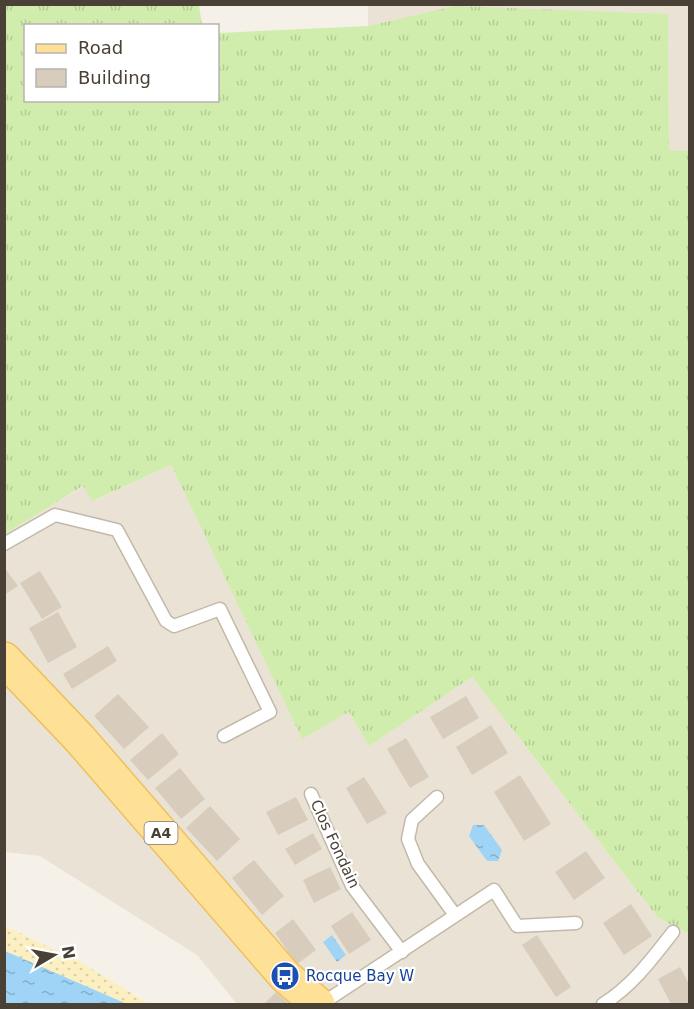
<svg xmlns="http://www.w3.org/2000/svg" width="694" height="1009" font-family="'DejaVu Sans',sans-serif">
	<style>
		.residential { fill: #eae3d5 }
		.grass { fill: url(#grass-tufts) }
		.sand { fill: url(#sand-dots) }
		.water { fill: url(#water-ripples) }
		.building { fill: #d8cdbc }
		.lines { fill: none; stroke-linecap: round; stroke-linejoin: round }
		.service-casing { stroke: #c2b9a9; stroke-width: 15 }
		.primary-casing { stroke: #eec15d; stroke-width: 36 }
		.service { stroke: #fff; stroke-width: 12 }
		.primary { stroke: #ffe097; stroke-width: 33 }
		.labels { text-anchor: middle; stroke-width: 4.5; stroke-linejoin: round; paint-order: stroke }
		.shield { fill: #fff; stroke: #807a72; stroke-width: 1.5 }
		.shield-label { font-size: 14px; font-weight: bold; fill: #494136 }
		.street-label { font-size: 15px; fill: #494136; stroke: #fff }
		.transit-label { font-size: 15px; fill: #164399; stroke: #fff; text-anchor: start }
	</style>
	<defs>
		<pattern id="grass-tufts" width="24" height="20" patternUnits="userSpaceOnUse" patternTransform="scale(1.5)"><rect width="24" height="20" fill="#d1edad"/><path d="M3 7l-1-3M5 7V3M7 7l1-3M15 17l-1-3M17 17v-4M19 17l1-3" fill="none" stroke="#b5cc95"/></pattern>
		<pattern id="sand-dots" width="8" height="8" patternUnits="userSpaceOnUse" patternTransform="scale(1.5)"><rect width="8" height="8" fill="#fcefc1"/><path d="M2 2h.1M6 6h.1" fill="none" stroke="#dacea6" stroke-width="1.8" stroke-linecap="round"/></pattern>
		<pattern id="water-ripples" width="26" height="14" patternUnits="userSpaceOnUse" patternTransform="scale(1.5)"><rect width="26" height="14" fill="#9fd4f6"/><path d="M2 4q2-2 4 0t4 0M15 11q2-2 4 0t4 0" fill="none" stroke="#84aec8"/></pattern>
	</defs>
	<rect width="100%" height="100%" fill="#f5f1e8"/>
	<g class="residential">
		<polygon points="368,5 689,5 689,151 669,150 668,14 368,26"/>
		<polygon points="171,465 302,738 349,712 369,745 472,677 658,918 689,934 689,1004 237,1004 197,955 40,856 5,852 5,534 84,486 94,501"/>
	</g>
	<polygon class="grass" points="5,5 199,5 202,25 26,26 26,100 218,100 218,33 368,26 456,6 668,14 669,150 690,151 689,934 658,918 472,677 369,746 349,712 302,739 171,465 93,501 83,486 5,534"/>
	<polygon class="sand" points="4,925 48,947 79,961 149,1004 5,1004"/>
	<g class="water">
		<polygon points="473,825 484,825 502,850 498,861 487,861 469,836"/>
		<polygon points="332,935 346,955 337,962 323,942"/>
		<polygon points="5,951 127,1004 5,1004"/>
	</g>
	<g class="building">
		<polygon points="4,567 18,586 4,595"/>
		<polygon points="40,571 62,607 42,619 20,583"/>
		<polygon points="58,612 77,647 48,663 29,628"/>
		<polygon points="108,646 117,661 72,689 63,674"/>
		<polygon points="118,694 149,727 124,749 94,716"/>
		<polygon points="466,696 479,718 443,739 430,717"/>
		<polygon points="491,725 508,753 472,775 456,747"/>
		<polygon points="162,733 179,754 148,780 130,760"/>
		<polygon points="406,738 429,777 410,788 387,749"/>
		<polygon points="180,768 205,799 181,819 155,788"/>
		<polygon points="520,775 551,824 524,841 494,792"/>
		<polygon points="364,777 387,813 367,824 346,788"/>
		<polygon points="296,797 308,820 278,835 266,812"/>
		<polygon points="210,806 240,839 217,861 186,828"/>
		<polygon points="313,833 322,849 295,865 285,849"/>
		<polygon points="586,851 605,878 574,900 555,872"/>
		<polygon points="254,860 284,896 262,915 232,878"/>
		<polygon points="330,867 341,889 314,903 303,880"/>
		<polygon points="631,904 652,936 624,955 603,923"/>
		<polygon points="352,912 371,940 349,954 331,926"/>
		<polygon points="293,919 316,950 297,964 275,933"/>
		<polygon points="537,935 571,987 556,997 522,945"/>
		<polygon points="680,967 690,986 690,1004 671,1004 658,979"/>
		<polygon points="276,992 289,1004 264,1004"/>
	</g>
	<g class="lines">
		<g class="service-casing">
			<g id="service">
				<polyline points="4,544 55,515 117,530 166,621 174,626 220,609 270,712 224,736"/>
				<polyline points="311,794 352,886 402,952"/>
				<polyline points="437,797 412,820 408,839 418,864 455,915"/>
				<polyline points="324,1004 329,999 494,890 517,926 576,923"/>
				<path d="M603,1004C632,986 652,959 673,932"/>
			</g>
		</g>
		<g class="primary-casing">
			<polyline id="primary" points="4,659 80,739 285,976 318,1004"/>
		</g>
		<use href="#service" class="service"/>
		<use href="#primary" class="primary"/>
	</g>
	<defs>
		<g id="bus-disc" transform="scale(1.5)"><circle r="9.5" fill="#1a4fb4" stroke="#fff"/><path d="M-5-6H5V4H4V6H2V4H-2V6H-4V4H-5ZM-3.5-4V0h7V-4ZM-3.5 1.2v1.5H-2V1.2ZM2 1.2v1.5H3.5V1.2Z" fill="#fff"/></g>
	</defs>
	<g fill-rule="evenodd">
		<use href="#bus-disc" x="285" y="976"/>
	</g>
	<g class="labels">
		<rect class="shield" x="144.5" y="822" width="33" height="22" rx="4.5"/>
		<g class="shield-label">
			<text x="161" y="838">A4</text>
		</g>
		<g class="street-label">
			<text transform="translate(335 844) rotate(65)" y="5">Clos Fondain</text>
		</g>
		<g class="transit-label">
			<text x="306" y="981">Rocque Bay W</text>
		</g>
	</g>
	<rect width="694" height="1009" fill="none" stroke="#494136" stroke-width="12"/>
	<rect x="24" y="24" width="195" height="78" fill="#ffffff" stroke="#b6b3af" stroke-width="1.5"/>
	<rect x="36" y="44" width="30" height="9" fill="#ffe097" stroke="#b6b3af" stroke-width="1.5"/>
	<text x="78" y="54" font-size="18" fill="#494136">Road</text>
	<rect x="36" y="69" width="30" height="18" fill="#d8cdbc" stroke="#b6b3af" stroke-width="1.5"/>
	<text x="78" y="84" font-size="18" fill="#494136">Building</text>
	<g transform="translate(54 955) rotate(80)" stroke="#ffffff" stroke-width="4.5" paint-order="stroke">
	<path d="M0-4.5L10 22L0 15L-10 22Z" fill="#494136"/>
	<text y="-9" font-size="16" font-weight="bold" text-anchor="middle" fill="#494136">N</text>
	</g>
</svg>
